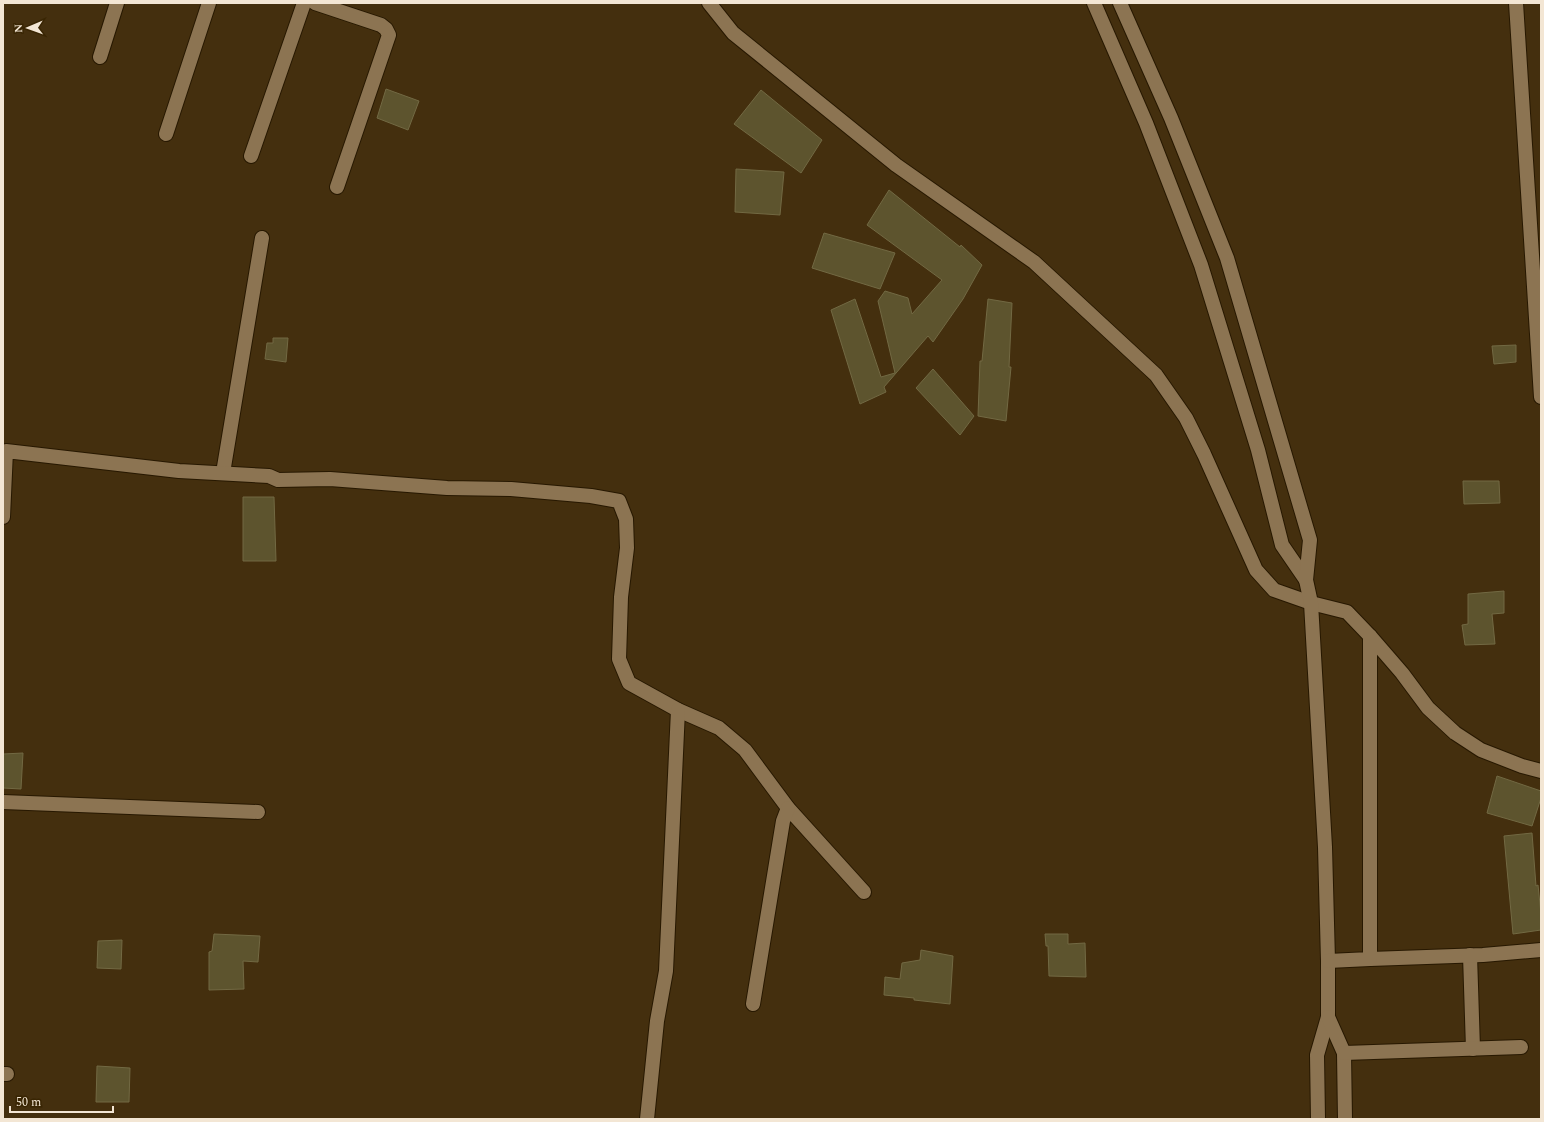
<svg xmlns="http://www.w3.org/2000/svg" width="1544" height="1122" font-family="Spectral,serif">
	<style>
		.building { fill: #5d542e; stroke: #726943 }
		.lines { fill: none; stroke-linecap: round; stroke-linejoin: round }
		.minor-casing { stroke: #271801; stroke-width: 16 }
		.minor { stroke: #8c7452; stroke-width: 14 }
	</style>
	<rect width="100%" height="100%" fill="#442f0e"/>
	<g class="building">
		<polygon points="386,89 419,101 408,130 377,118"/>
		<polygon points="761,90 822,140 801,173 734,124"/>
		<polygon points="736,169 784,172 780,215 735,212"/>
		<polygon points="889,190 960,247 961,245 982,265 963,299 933,342 928,336 884,387 886,392 860,404 831,310 855,299 881,377 895,373 878,301 885,291 908,298 912,314 942,280 867,225"/>
		<polygon points="824,233 895,253 880,289 812,268"/>
		<polygon points="988,299 1012,303 1009,367 1011,367 1006,421 978,416 980,361 982,361"/>
		<polygon points="273,338 288,338 286,362 265,359 267,343 273,343"/>
		<polygon points="1516,345 1516,362 1494,364 1492,346"/>
		<polygon points="933,369 974,416 960,435 916,388"/>
		<polygon points="1463,481 1499,481 1500,503 1464,504"/>
		<polygon points="243,497 274,497 276,561 243,561"/>
		<polygon points="1504,591 1504,613 1492,614 1495,644 1465,645 1462,625 1468,624 1468,594"/>
		<polygon points="23,753 21,789 3,788 3,754"/>
		<polygon points="1497,776 1541,791 1541,798 1532,826 1487,813"/>
		<polygon points="1532,833 1536,886 1538,885 1541,914 1541,930 1513,934 1504,836"/>
		<polygon points="214,934 260,936 258,962 243,961 244,989 209,990 209,952 212,951"/>
		<polygon points="1045,934 1068,934 1068,944 1085,943 1086,977 1049,976 1048,946 1046,946"/>
		<polygon points="122,940 121,969 97,968 98,941"/>
		<polygon points="921,950 953,956 950,1004 914,1000 914,998 884,995 885,977 900,979 902,963 920,960"/>
		<polygon points="97,1066 130,1068 129,1102 96,1102"/>
	</g>
	<g class="lines">
		<g class="minor-casing">
			<g id="minor">
				<polyline points="315,3 381,25 386,29 389,35 337,187"/>
				<polyline points="709,3 733,33 896,165 1034,262 1156,375 1186,418 1204,454 1256,570 1274,590 1311,603 1347,612 1370,636 1402,673 1428,708 1455,733 1481,750 1522,766 1541,771"/>
				<polyline points="1094,3 1146,123 1201,265 1258,450 1282,545 1306,580"/>
				<polyline points="1120,3 1171,118 1227,258 1310,540 1306,580 1311,603 1325,847 1328,961 1328,1017 1317,1055 1318,1119"/>
				<polyline points="1516,3 1541,397"/>
				<polyline points="100,57 117,3"/>
				<polyline points="166,134 209,3"/>
				<polyline points="251,156 304,3"/>
				<polyline points="223,473 262,238"/>
				<polyline points="3,517 6,451 179,471 269,476 278,480 330,479 447,488 511,489 591,496 619,501 626,519 627,548 621,597 619,659 629,683 678,710 719,728 745,750 788,808 864,892"/>
				<polyline points="3,802 258,812"/>
				<polyline points="1470,955 1473,1049"/>
				<polyline points="1370,959 1483,955 1541,950"/>
				<polyline points="1328,961 1370,959 1370,636"/>
				<polyline points="753,1004 783,821 788,808"/>
				<polyline points="1328,1017 1344,1053 1345,1119"/>
				<polyline points="1344,1053 1521,1047"/>
				<polyline points="3,1074 7,1074"/>
				<polyline points="647,1119 657,1021 666,971 678,710"/>
			</g>
		</g>
		<use href="#minor" class="minor"/>
	</g>
	<rect width="1544" height="1122" fill="none" stroke="#f3e6d4" stroke-width="8"/>
	<g transform="translate(28 28) rotate(268)" stroke="#392503" stroke-width="3" paint-order="stroke">
	<path d="M0-3L7 15L0 10L-7 15Z" fill="#f3e6d4"/>
	<text y="-6" font-size="11" font-weight="bold" text-anchor="middle" fill="#f3e6d4">N</text>
	</g>
	<path d="M10 1106v6h103v-6" fill="none" stroke="#f3e6d4" stroke-width="2"/>
	<text x="16" y="1106" font-size="12" fill="#f3e6d4" stroke="#392503" stroke-width="3" paint-order="stroke">50 m</text>
</svg>
